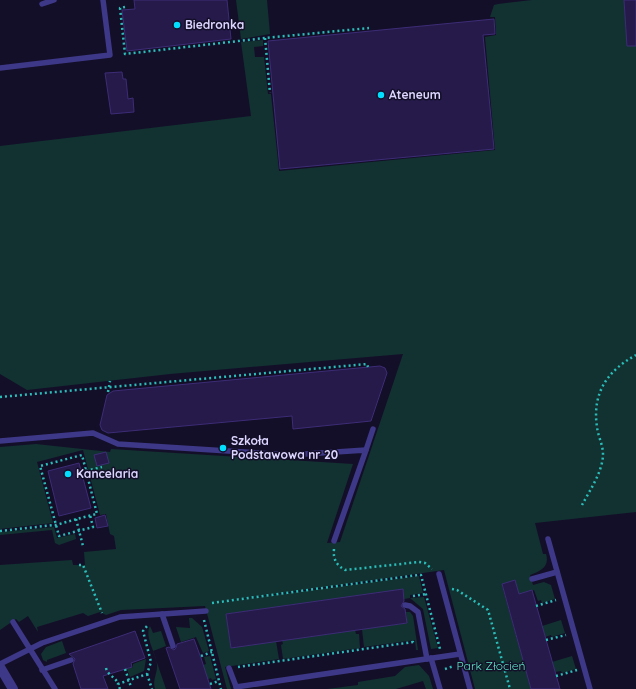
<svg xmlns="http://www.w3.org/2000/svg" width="636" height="689" font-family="Quicksand,sans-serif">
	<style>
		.green { fill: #123232 }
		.building { fill: #251a4a; stroke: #3d2c76 }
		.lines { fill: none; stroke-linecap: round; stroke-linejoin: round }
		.path { stroke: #2bbdb9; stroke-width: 2.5; stroke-dasharray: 2 3; stroke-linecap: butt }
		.service { stroke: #3e3888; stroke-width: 5.5 }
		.minor { stroke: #3e3888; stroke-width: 10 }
		.poi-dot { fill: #02deff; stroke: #140f28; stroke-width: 1.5 }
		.labels { text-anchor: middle; stroke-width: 3; stroke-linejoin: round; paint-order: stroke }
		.poi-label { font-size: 12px; font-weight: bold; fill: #dcd6ff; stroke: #140f28; text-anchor: start }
		.park-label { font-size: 12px; fill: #5de4c6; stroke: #140f28 }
	</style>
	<rect width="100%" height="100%" fill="#140f28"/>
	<g class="green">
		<polygon points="236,0 267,0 270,34 241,39"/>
		<path d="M532,0H636V512L535,523L543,554H546C550,567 540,571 530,575L533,585L544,582L551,585L555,599L542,603L541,600L538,601L534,590L519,594L515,581L502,585L531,689H475L444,570L211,603L419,576L423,593L410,595V598L424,597L438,648L431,649L423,609L410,598L404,599L403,590L226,614L231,647L276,641L279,659L225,667L231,689H227L205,606L121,610L106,615L100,612L88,616L83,613L37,627L38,632L28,616L19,622L16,619L0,630V565L72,560L73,565H85L84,552L116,549L114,536L110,534L106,514L100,515L83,450L37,462L53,523L0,529V447L36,444L110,452L111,449L353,464L327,543L340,542L403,354L170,374L27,390L0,374V146L251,116L241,42L263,40V46L254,47L255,57H264L268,94H271L279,171L495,150L485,37L496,35L495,17H490L494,5L498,4Z"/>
		<polygon points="54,527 57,538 75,534 76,539 59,545 55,543 52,530 0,535 0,532"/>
		<polygon points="406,612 410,612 413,616 418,650 416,650 415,640 364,647 362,629 407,623"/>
		<polygon points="189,618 192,618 202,627 209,651 203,653 196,637 181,642 176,627 190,628"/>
		<polygon points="561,620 565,633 552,637 551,635 545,637 542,626"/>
		<path d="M150,626L153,633L161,631L166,646L153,651L166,689H155C152,679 158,673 157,664C156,653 144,636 150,626Z"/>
		<polygon points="355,630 356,634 359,634 360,648 283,659 281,645 283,644 282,640"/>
		<polygon points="62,641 66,653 47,660 47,662 43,660 41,654 46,647"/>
		<polygon points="210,656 216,679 212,680 211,678 206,680 201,666 206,664 204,657"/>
		<polygon points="572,656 576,669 562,673 561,671 555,672 552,662"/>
		<polygon points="146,659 144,671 130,677 127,669 133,667 133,664"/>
		<polygon points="419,665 429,676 433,689 426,689 423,681 396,689 327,689 358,685 358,682 395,676 405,667"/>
	</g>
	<g class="building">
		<polygon points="134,0 227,0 231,39 127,51 122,10 135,9"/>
		<polygon points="624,0 636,0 636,46 627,46"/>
		<polygon points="494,19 495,34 483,35 494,149 280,169 268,41"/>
		<polygon points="122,72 123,79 126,79 128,99 133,98 134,112 111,114 105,73"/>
		<polygon points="380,366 385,368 387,373 371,421 293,429 292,416 108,433 102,430 100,425 107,395 113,391"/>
		<polygon points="106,452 109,463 97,466 94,455"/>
		<polygon points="79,463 91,508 59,516 48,471"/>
		<polygon points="105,515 108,526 97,528 95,518"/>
		<polygon points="515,580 519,594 532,590 560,689 531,689 502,584"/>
		<polygon points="403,589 404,601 401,606 405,609 407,623 231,648 226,614"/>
		<polygon points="135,631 145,658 131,663 132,667 103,676 108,689 81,689 73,664 75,659 69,654"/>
		<polygon points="194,639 201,658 211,689 180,689 166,648 169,647 174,650 176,648 177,644"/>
	</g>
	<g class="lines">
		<g class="path">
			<polyline points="125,7 120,8 125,54 265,38 369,28"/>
			<polyline points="265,38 270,93"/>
			<polyline points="108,392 110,381"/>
			<polyline points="0,397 367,364 368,367"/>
			<polyline points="86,471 102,467"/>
			<path d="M582,505C590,490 603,471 603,454C603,445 598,436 597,427C592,393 607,371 636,355"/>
			<polyline points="76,519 83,546"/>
			<path d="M0,531L54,525H56C70,521 83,517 97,514L82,455L40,466L59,536L93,527L90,515"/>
			<path d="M334,549C333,559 336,565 345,570L419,562L425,563L432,569"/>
			<polyline points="79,565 83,565 102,613"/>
			<polyline points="452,589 457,590 488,610 510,689"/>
			<polyline points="413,596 426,594"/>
			<polyline points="212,603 418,575 421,575 440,649"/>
			<polyline points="536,606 556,600"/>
			<polyline points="204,620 221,689"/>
			<polyline points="546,640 566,635"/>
			<polyline points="201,656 212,652"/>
			<polyline points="238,667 413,642 413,645"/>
			<path d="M106,668C108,676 116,677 118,684"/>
			<polyline points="125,669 131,687"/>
			<polyline points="445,669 454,666"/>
			<polyline points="147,674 152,689"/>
			<polyline points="556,676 577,670"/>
			<polyline points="210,684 219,681"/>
			<polyline points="120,689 118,684 147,674 151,662 143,631 147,626"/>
		</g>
		<g class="service">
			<polyline points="42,4 54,0"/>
			<polyline points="0,68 110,55 103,0"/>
			<polyline points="0,441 93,433 118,444 290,455 366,450 334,541"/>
			<polyline points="366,450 373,429"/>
			<polyline points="548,539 590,689"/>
			<polyline points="439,574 470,689"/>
			<polyline points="532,579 557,572"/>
			<polyline points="405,605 410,606 418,612 427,659"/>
			<polyline points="162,614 173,646"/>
			<polyline points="13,622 55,689"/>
			<polyline points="431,658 440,689"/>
			<polyline points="0,664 42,643 120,617 206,611"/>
			<polyline points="229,668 237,689"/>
			<polyline points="42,670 71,660"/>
			<polyline points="236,687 460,654"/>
		</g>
		<polyline class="minor" points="0,667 13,689"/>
	</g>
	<g class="poi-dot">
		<circle cx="177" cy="25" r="4"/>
		<circle cx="381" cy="95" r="4"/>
		<circle cx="223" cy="448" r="4"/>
		<circle cx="68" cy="474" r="4"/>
	</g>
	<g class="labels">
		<g class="poi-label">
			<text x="185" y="29">Biedronka</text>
			<text x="389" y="99">Ateneum</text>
			<text x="231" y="445">Szkoła<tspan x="231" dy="14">Podstawowa nr 20</tspan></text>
			<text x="76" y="478">Kancelaria</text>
		</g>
		<g class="park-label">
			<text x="491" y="670">Park Złocień</text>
		</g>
	</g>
</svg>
